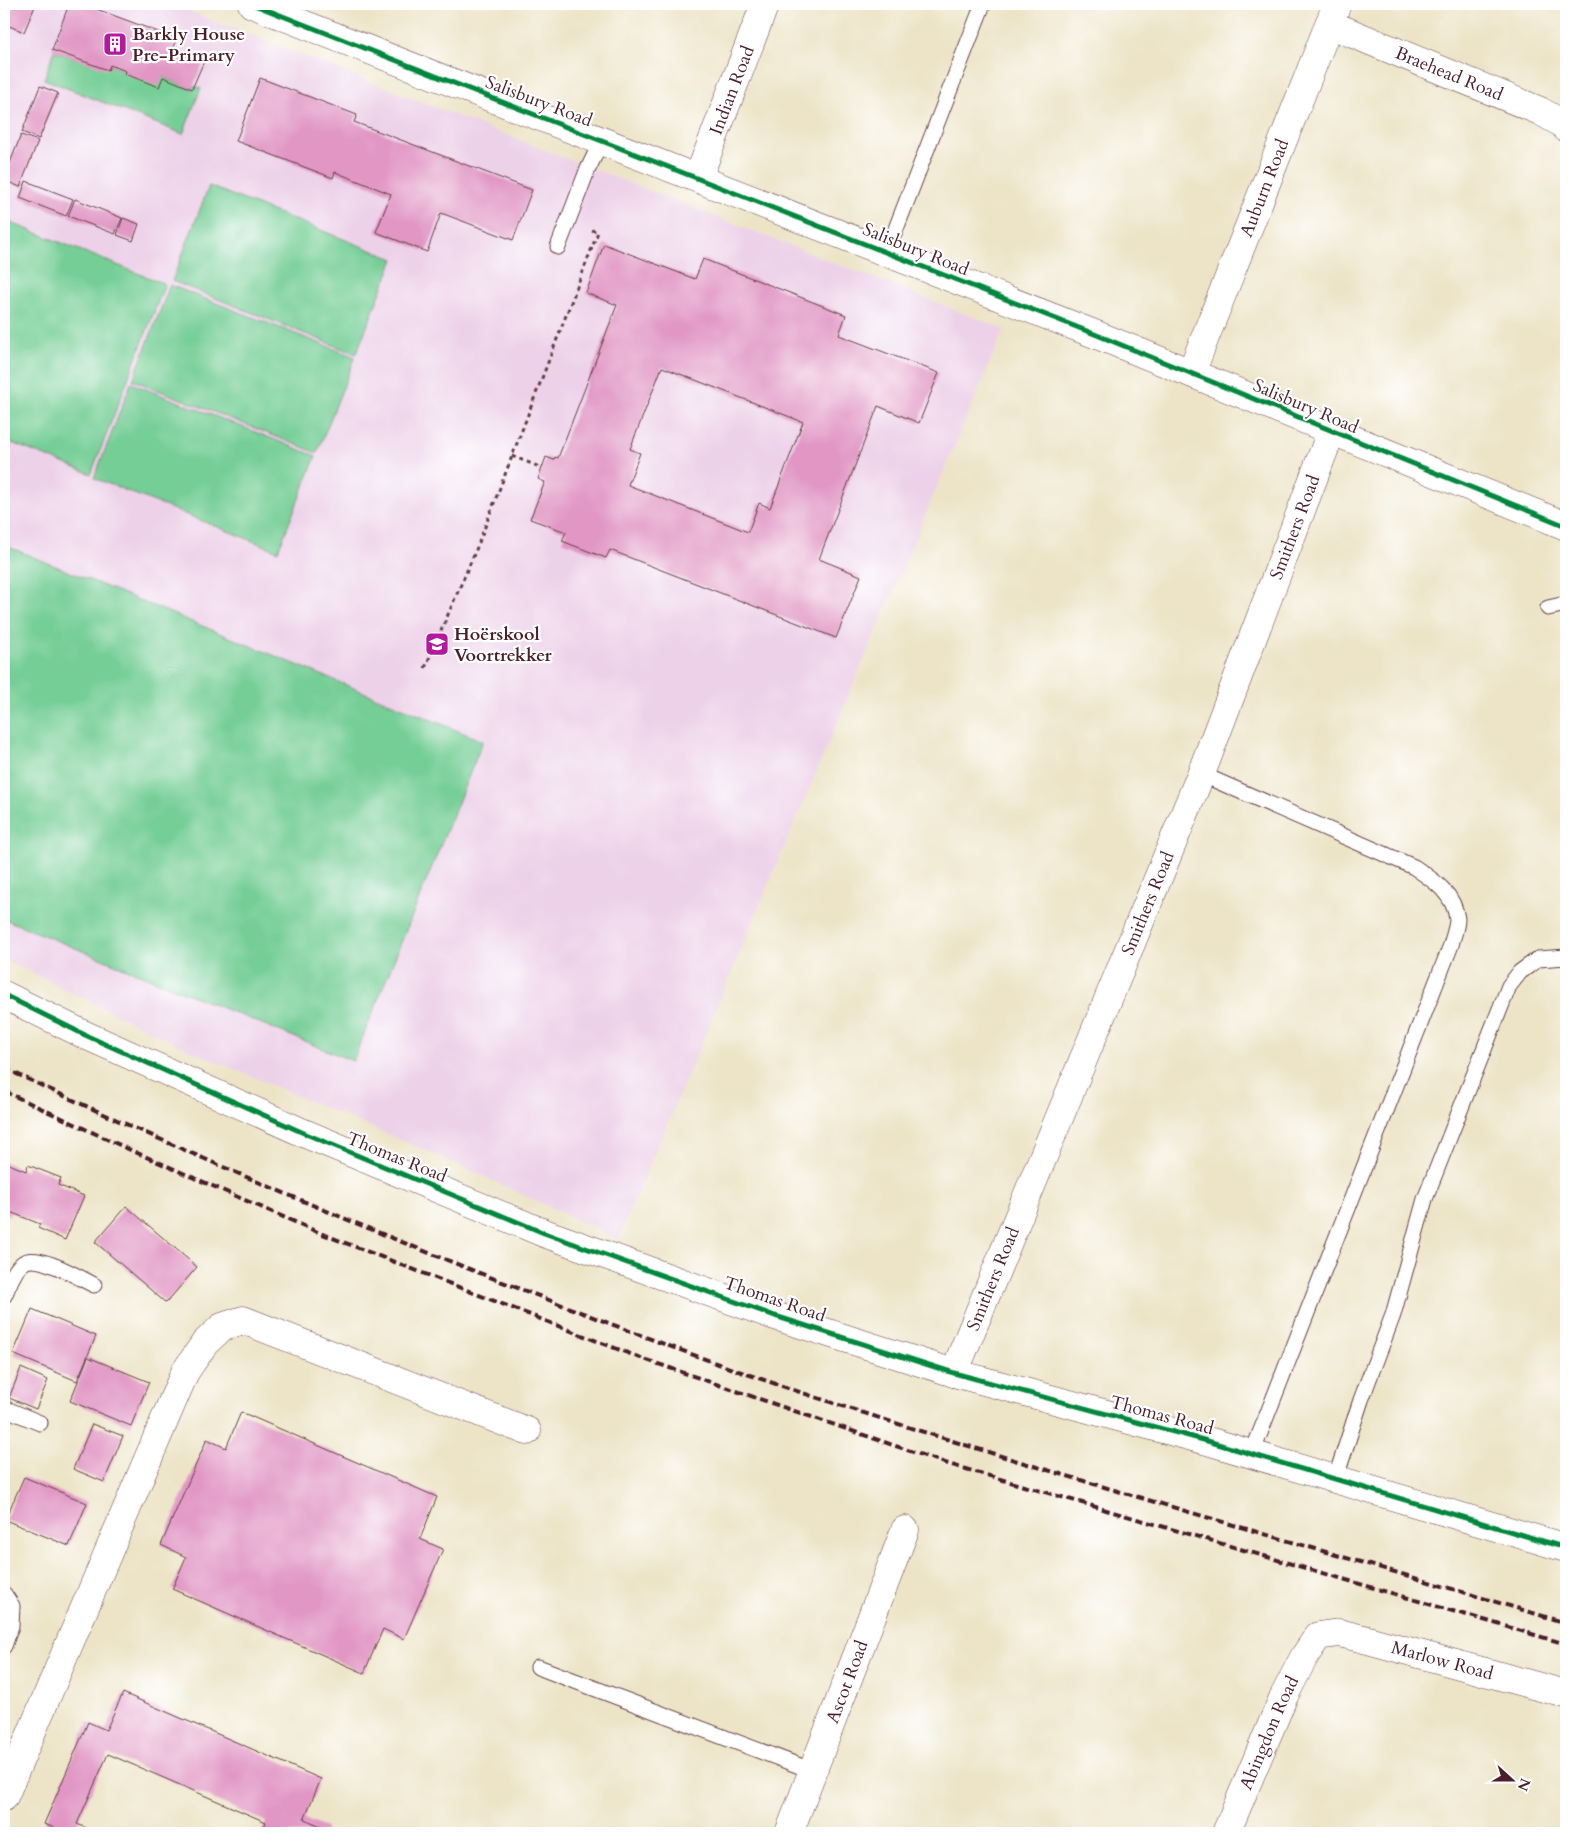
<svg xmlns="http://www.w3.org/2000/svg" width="1570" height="1837" font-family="Cardo,serif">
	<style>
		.built { fill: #edd1e9 }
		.green { fill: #74ce95; stroke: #5f7660 }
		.building { fill: #e196c4; fill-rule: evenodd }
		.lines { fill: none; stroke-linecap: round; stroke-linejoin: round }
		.service-casing { stroke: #623d42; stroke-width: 17 }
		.minor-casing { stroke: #623d42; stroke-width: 29 }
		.path { stroke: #623d42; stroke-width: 3; stroke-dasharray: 4 4; stroke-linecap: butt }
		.service { stroke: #fff; stroke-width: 15 }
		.minor { stroke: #fff; stroke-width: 28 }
		.rail { stroke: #4a1f2b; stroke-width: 4; stroke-dasharray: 8 4; stroke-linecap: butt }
		.cycleway-casing { stroke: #fff; stroke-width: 8 }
		.cycleway { stroke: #00873e; stroke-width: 5 }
		.labels { text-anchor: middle; stroke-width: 4.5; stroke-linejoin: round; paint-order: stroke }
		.poi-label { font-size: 18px; font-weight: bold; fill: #4a1f2b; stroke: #fff; text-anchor: start }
		.street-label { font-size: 18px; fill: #4a1f2b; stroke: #fff }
	</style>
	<rect width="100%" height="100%" fill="#fff"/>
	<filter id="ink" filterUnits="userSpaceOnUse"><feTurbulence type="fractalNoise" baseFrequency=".02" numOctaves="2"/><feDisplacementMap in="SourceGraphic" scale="10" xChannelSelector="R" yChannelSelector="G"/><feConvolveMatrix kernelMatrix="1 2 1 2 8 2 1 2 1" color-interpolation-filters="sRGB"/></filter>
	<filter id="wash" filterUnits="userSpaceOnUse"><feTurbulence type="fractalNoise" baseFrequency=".0096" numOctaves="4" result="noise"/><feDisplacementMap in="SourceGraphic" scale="20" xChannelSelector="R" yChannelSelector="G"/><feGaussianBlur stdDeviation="1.12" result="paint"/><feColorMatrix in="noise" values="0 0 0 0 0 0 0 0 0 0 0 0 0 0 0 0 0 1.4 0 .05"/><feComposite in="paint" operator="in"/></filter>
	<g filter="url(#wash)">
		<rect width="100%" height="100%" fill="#ede4c7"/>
		<polygon class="built" points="4,4 170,4 1004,329 618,1239 455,1163 185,1048 4,959"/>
		<g class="green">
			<polygon points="54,51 108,69 110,65 126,71 125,74 163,77 192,89 193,86 201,88 183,134 44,79"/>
			<polygon points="209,186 394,259 356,354 172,281"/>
			<polygon points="4,220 165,284 91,474 4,440"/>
			<polygon points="170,285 355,357 317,453 133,380"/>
			<polygon points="131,383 316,456 278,551 94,478"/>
			<polygon points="4,545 483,741 353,1061 4,919"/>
		</g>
		<g id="blocks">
			<g class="building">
				<polygon points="4,4 36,4 24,32 4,24"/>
				<polygon points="69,4 83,4 177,39 173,50 204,61 192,89 163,77 159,87 125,74 126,71 110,65 108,70 52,50"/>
				<polygon points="260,78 357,115 354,122 532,190 513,240 441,213 427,252 376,232 391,194 335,172 333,178 236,141"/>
				<polygon points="40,86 58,93 39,139 22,132"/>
				<polygon points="21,135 38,141 20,187 4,180 4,178"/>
				<polygon points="26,181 73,199 66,216 20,198"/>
				<polygon points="75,199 122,218 115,234 68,216"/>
				<polygon points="123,218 139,224 133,241 117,235"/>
				<path d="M604,244L695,279L703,259L846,315L839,335L939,373L919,423L878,406L819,559L861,576L836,638L610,550L606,558L562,541L566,532L530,519L545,482L538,479L546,457L554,460L555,457L558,458L617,305L586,293ZM662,367L803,422L770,508L759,503L748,532L628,485L640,453L630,449Z"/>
				<polygon points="4,1162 26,1171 28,1165 61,1178 58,1185 84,1196 65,1240 38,1228 40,1224 10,1212 9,1216 4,1214"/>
				<polygon points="126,1206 197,1267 166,1303 95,1242"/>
				<polygon points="32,1309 96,1336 77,1381 13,1354"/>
				<polygon points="88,1357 149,1382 131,1426 70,1401"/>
				<polygon points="21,1368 48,1380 36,1409 9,1398"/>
				<polygon points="241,1412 437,1497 420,1539 443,1549 404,1639 383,1629 364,1673 172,1589 186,1557 161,1545 207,1439 226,1448"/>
				<polygon points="92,1424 123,1436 104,1482 73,1469"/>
				<polygon points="24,1477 87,1503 69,1546 5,1520"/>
				<polygon points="123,1693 321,1779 304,1819 326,1828 324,1833 261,1833 266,1822 108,1754 77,1824 98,1833 67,1833 44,1824 88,1722 106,1730"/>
			</g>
		</g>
	</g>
	<g filter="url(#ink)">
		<use href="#blocks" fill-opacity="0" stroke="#623d42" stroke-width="1"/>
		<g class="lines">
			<g class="service-casing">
				<g id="service">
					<polyline points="558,247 587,171 602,140"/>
					<polyline points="887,252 983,4"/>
					<polyline points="1548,608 1566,604"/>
					<path d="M1201,774L1414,867C1433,880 1454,893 1457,919C1457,927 1453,937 1451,945L1251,1456"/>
					<path d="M4,1296C9,1286 13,1270 23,1263C36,1252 80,1278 94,1285"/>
					<polyline points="4,1408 40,1423"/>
					<polyline points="1335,1480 1361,1400 1393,1315 1425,1199 1509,986 1520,972 1538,959 1566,957"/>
					<polyline points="4,1594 12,1606 11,1626 4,1646"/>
					<polyline points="538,1667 813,1771"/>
				</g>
			</g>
			<g class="minor-casing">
				<g id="minor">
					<polyline points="252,4 1097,335 1566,526"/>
					<path id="s1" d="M1329,24L1540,111L1563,124L1566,128"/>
					<path id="s2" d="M698,178L765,4"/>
					<path id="s3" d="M1191,373L1337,4"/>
					<polyline points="4,995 85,1035 306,1134 544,1233 775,1316 954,1373 1211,1442 1566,1548"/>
					<path id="s4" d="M954,1373L1201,774L1331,432"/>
					<polyline points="4,1797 185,1372 205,1343 222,1327 243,1320 527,1431"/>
					<path id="s5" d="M789,1833L905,1530"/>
					<path id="s6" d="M1226,1833L1283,1698L1304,1657L1318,1636L1339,1633L1364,1639L1566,1694"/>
				</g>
			</g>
			<g class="path">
				<polyline points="512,456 542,468"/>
				<polyline points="425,668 478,545 598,232 592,230"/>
			</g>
			<use href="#service" class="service"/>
			<use href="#minor" class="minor"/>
			<g class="rail">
				<path d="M4,1068C183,1152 364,1229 549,1300C624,1329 699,1358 776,1384C1037,1472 1303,1543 1566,1623"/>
				<polyline points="4,1091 126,1148 320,1233 638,1357 945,1463 1566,1644"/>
			</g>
			<g class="cycleway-casing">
				<g id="cycleway">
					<polyline points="252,4 1097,335 1566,526"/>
					<polyline points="4,995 85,1035 306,1134 544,1233 775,1316 954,1373 1211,1442 1566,1548"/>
				</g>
			</g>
			<use href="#cycleway" class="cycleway"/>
		</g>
	</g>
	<defs>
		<g id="building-square" transform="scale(1.25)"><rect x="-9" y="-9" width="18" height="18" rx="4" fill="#b5179e" stroke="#fff"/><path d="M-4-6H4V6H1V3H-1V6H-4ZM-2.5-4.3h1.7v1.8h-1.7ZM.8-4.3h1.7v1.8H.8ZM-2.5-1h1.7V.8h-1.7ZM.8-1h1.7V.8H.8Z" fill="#fff"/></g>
		<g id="school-square" transform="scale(1.25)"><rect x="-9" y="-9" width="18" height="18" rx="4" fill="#b5179e" stroke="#fff"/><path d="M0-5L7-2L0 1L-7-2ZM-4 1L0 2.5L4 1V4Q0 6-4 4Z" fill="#fff"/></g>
	</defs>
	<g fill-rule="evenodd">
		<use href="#building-square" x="115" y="44"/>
		<use href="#school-square" x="437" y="644"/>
	</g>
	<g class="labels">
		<g class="poi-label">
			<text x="132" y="40">Barkly House<tspan x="132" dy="21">Pre-Primary</tspan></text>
			<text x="454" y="640">Hoërskool<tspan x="454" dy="21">Voortrekker</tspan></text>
		</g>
		<g class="street-label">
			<text dy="6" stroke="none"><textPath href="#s1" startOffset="130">Braehead Road</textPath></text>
			<text dy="6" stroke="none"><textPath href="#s2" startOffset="94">Indian Road</textPath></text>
			<text transform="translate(539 101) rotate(21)" y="6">Salisbury Road</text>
			<text dy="6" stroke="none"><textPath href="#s3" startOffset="199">Auburn Road</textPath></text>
			<text transform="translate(916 249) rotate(22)" y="6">Salisbury Road</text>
			<text transform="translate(1306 406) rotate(23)" y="6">Salisbury Road</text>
			<text dy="6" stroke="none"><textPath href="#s4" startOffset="912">Smithers Road</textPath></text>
			<text dy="6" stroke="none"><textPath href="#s4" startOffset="508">Smithers Road</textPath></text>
			<text transform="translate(397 1157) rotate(22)" y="6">Thomas Road</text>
			<text dy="6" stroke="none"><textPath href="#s4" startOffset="102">Smithers Road</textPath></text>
			<text transform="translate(775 1299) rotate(19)" y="6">Thomas Road</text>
			<text transform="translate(1162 1415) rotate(15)" y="6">Thomas Road</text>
			<text dy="6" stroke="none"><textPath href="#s6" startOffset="346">Marlow Road</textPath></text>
			<text dy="6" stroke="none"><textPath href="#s5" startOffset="162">Ascot Road</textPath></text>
			<text dy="6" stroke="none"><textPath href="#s6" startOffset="109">Abingdon Road</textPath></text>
		</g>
	</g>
	<rect width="1570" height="1837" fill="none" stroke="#fff" stroke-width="20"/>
	<g transform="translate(1512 1780) rotate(111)" stroke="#ffffff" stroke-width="4" paint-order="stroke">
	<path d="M0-4L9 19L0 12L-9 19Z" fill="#4a1f2b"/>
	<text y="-8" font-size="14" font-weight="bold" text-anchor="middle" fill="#4a1f2b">N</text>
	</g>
</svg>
